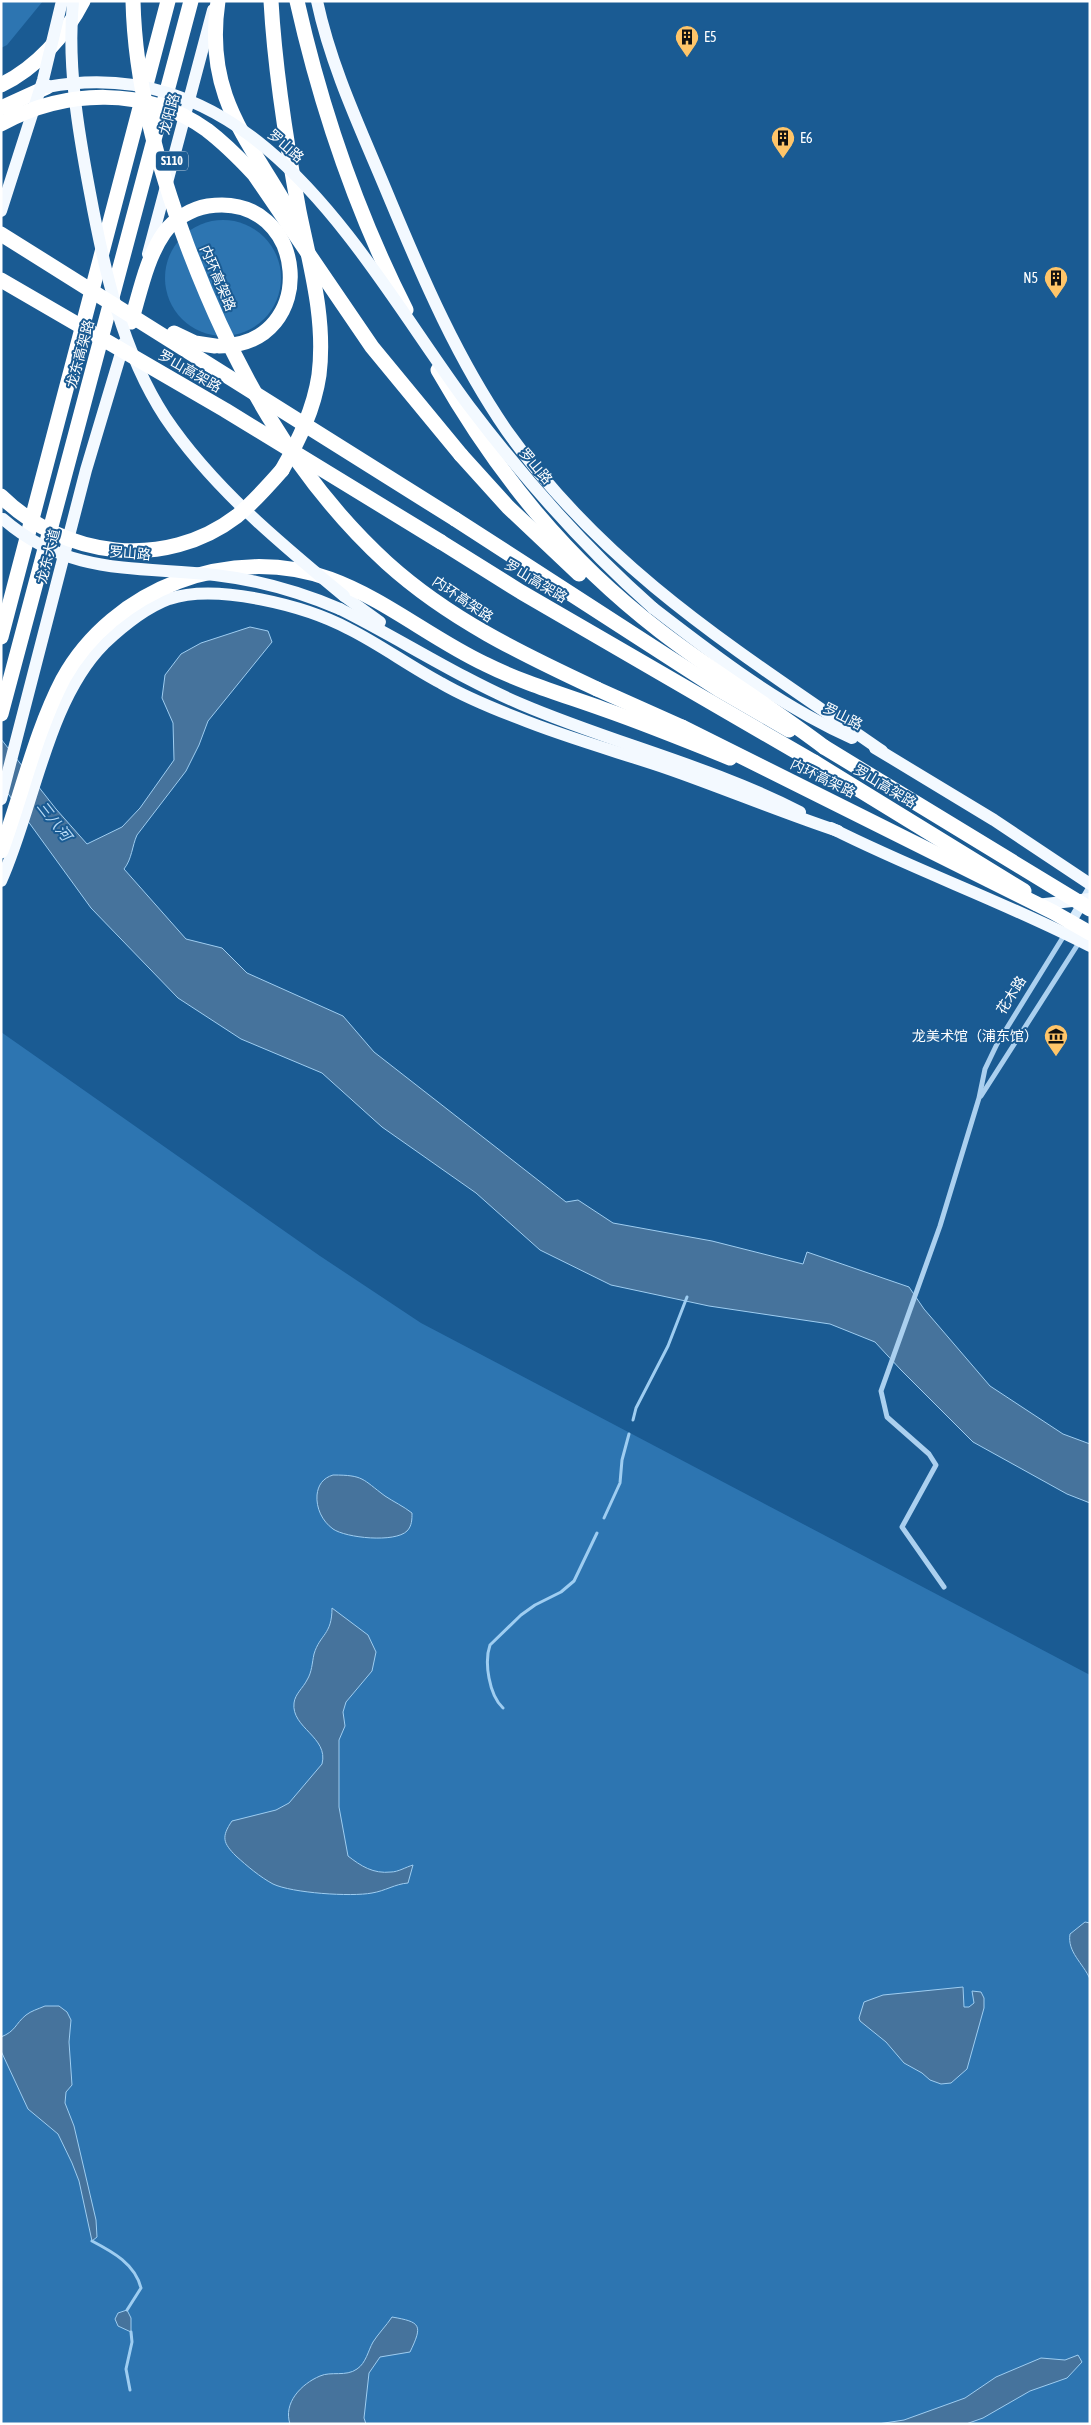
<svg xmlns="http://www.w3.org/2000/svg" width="1091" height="2425" font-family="'Asap Condensed','Noto Sans SC',sans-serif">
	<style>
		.green { fill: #2d75b1 }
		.water { fill: #46739c; stroke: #9ecdf1 }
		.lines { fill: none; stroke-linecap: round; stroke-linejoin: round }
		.stream { stroke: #9ecdf1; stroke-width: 3 }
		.street { stroke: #abd0ef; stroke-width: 5 }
		.secondary { stroke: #d8ebfb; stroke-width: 10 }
		.primary { stroke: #f3f9ff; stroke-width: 12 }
		.highway { stroke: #fff; stroke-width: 15 }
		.primary-bridge { stroke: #f3f9ff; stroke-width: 12 }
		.highway-bridge { stroke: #fff; stroke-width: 15 }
		.labels { text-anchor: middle; stroke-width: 4; stroke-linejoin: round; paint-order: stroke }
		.shield { fill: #1a5b93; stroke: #bacedf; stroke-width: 1 }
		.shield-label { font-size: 12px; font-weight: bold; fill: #fff }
		.poi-label { font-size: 14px; fill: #fff; stroke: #1a5b93; text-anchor: start }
		.street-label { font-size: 14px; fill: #fff; stroke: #1a5b93 }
		.water-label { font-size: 15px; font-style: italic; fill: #b7daf6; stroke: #1a5b93 }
	</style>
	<rect width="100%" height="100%" fill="#1a5b93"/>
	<g class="green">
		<polygon points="1,1 43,1 7,45 1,48"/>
		<circle cx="223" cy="278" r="58"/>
		<polygon points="1,1032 320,1256 421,1323 1090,1675 1090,2424 1,2424"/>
	</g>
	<g class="water">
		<path d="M250,627L268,631L272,642L208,721L199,745L186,771L137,835C132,846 132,859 124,869L186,939L222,948L247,973L343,1016L374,1052L566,1202L578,1200L613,1223L712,1241L803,1264L807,1252L909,1287L924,1309L990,1386L1063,1434L1090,1444V1503L1067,1494L973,1442L901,1370L875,1342L830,1324L709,1306L611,1285L540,1250L476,1193L382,1127L322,1073L241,1039L178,998L91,908L1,784V739L56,809L87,844L122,827L140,808L174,760L173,723L162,698L165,675L181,654L201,643Z"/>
		<path d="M333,1475C364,1475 362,1479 385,1496C394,1502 403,1506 412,1513C412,1519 412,1526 407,1531C395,1543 346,1538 333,1529C322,1521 316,1508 317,1495C318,1485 323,1478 333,1475Z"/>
		<path d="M332,1608L368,1635L376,1652L372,1671L346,1702L343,1712L345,1726L339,1740V1807L348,1856C361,1866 373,1874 391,1872C398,1872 406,1867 413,1865L408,1883C395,1884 385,1891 372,1893C351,1897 292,1893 273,1884C260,1877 247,1866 236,1856C223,1843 221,1837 232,1821L276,1810L289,1803L322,1764C329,1737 291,1728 294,1703C295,1694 303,1688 307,1680C312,1672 312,1663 314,1654C320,1634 332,1635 332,1608Z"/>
		<path d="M1085,1922L1090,1923V1979C1083,1963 1067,1952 1070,1934Z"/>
		<polygon points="963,1987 964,2007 969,2007 974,2003 972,1991 981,1992 984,1998 984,2008 967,2069 951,2083 941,2084 930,2080 922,2073 904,2063 886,2042 860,2021 859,2018 864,2002 883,1995"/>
		<path d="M45,2006H59L67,2012L71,2020L69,2042L72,2085L66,2092L65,2103L74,2126L96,2220L97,2237L92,2241L79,2181L72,2163L58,2134L28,2109L1,2051V2037C16,2031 15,2024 26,2015C31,2011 38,2009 45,2006Z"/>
		<polygon points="127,2310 131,2318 131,2332 118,2326 115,2319 118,2313"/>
		<path d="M392,2317C421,2322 423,2325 410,2352L380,2357L369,2373L364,2418L366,2424H290C283,2403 301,2384 320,2376C331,2371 346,2377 357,2369C366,2363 368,2351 373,2342C378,2334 386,2326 392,2317Z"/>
		<polygon points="1078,2355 1082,2362 1067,2378 1030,2391 983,2418 966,2424 878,2424 904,2420 965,2398 996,2377 1041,2358 1065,2360"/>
	</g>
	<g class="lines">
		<g class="stream">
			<polyline points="633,1420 636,1408 668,1346 687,1297"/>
			<polyline points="604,1518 620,1483 622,1460 629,1434"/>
			<path d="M503,1708C489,1695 484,1662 490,1645L521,1615L535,1605L561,1592L574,1581L597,1533"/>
			<path d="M92,2241C113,2252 135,2264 141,2288L127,2310"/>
			<polyline points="130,2390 126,2369 132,2342 131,2332"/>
		</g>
		<g class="street">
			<polyline points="981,1096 1080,941"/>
			<polyline points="944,1587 902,1527 936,1465 929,1454 887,1417 881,1391 940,1226 979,1098 985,1069 997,1044 1065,934"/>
		</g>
		<polyline class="secondary" points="1069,926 1090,890"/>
		<g class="primary">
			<path d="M317,1C332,71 364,136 391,202C424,281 458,360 507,431C608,573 743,654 882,751"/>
			<polyline points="148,254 213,10"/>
			<polyline points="344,596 380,622"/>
			<path d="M653,608C715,656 780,706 852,738"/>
			<path d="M340,609C400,639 458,677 521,704C612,743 710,766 800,812"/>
			<polyline points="875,748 994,820 1090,884"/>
			<polyline points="1,799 86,470 124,343"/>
			<path d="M831,828C916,871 1005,902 1090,946"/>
			<path d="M1,881C34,808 47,701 104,644C123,626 145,608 169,599C217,583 306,606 349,629C381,645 409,666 441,683C465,697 492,708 518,718C567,738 619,752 669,769C726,789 781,812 838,831"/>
			<polyline points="1036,905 1090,899"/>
		</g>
		<g class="highway">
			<path d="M218,1C203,102 254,144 297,225"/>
			<path d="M271,1C275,72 286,141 299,211C310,265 326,319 319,375C314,409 299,440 282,470"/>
			<path d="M297,1C321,108 357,213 406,310"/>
			<path d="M1,85C36,68 65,36 83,1"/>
			<polyline points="1,108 47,87"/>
			<path d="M131,322C140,293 146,259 164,233C174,219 191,209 208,206C309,191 322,346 219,346"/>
			<path d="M438,370C497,473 565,558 660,631C713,672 770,706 824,747"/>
			<polyline points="461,455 508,507 579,574"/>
			<polyline points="455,519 718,689 789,730"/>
			<polyline points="441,542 521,592 814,762"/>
			<polyline points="1,637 168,1"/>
			<polyline points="597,689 682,727"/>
			<polyline points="1,714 191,1"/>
			<path d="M1,851C22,794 35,733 63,679C113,588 232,543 330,579C385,599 432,639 485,664C523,683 564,695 603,709C646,724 688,741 730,758"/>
		</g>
		<g class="primary-bridge">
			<path d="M73,1C67,65 78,130 90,193C104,269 122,351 165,417C212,487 280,543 344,596"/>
			<path d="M47,87C261,48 363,263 469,406C525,480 584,547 653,608"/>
			<polyline points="1,211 43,80 62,1"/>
			<path d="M3,519C68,576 136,566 215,575C258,580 300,592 340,609"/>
		</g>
		<g class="highway-bridge">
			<path d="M133,1C135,85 158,167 187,245C232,364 292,476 387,563C449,619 522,654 597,689"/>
			<path d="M1,124C65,89 146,86 207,130C224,143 239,158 254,174L372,347L461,455"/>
			<polyline points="1,234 455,519"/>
			<polyline points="1,280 225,410 441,542"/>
			<polyline points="174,333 195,343 215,346"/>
			<path d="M1,496C64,558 165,571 237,516C254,502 268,486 282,470"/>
			<polyline points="682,727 1053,912 1090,933"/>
			<polyline points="824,747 1090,909"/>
			<polyline points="814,762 1024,891"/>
		</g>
	</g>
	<defs>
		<g id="building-pin" transform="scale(1.25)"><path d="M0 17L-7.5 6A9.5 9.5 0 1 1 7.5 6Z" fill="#ffc569" stroke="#1a5b93"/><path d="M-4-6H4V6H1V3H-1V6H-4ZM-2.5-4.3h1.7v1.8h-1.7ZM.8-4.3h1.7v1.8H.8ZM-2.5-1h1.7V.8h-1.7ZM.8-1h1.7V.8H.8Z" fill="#111"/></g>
		<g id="museum-pin" transform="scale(1.25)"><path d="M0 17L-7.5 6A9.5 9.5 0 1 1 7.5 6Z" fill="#ffc569" stroke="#1a5b93"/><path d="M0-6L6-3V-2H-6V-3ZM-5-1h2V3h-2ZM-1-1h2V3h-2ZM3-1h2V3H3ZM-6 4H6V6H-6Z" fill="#111"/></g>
	</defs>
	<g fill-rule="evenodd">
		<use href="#building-pin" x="687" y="37"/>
		<use href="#building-pin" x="783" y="138"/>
		<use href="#building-pin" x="1056" y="278"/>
		<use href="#museum-pin" x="1056" y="1036"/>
	</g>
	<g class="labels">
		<rect class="shield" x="156" y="151.5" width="32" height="19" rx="4"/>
		<g class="shield-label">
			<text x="172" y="165">S110</text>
		</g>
		<g class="poi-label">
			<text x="704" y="42">E5</text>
			<text x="800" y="143">E6</text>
			<text x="1038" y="283" text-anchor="end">N5</text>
			<text x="1038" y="1041" text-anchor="end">龙美术馆（浦东馆）</text>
		</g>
		<g class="street-label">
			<text transform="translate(169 114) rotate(-75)" y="5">龙阳路</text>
			<text transform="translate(286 146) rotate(41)" y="5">罗山路</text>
			<text transform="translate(218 278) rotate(67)" y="5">内环高架路</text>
			<text transform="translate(80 354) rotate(-75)" y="5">龙东高架路</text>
			<text transform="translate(190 371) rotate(30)" y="5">罗山高架路</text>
			<text transform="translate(536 466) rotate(50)" y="5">罗山路</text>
			<text transform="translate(130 553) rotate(5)" y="5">罗山路</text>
			<text transform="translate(48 556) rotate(-76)" y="5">龙东大道</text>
			<text transform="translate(536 581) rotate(31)" y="5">罗山高架路</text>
			<text transform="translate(463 599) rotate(34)" y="5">内环高架路</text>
			<text transform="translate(843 716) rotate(27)" y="5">罗山路</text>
			<text transform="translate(823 778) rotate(26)" y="5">内环高架路</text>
			<text transform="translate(885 786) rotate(31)" y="5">罗山高架路</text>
			<text transform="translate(1011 995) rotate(-58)" y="5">花木路</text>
		</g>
		<g class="water-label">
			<text transform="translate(54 821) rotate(52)" y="5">三八河</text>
		</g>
	</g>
	<rect width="1091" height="2425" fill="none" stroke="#ffffff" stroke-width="5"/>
</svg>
